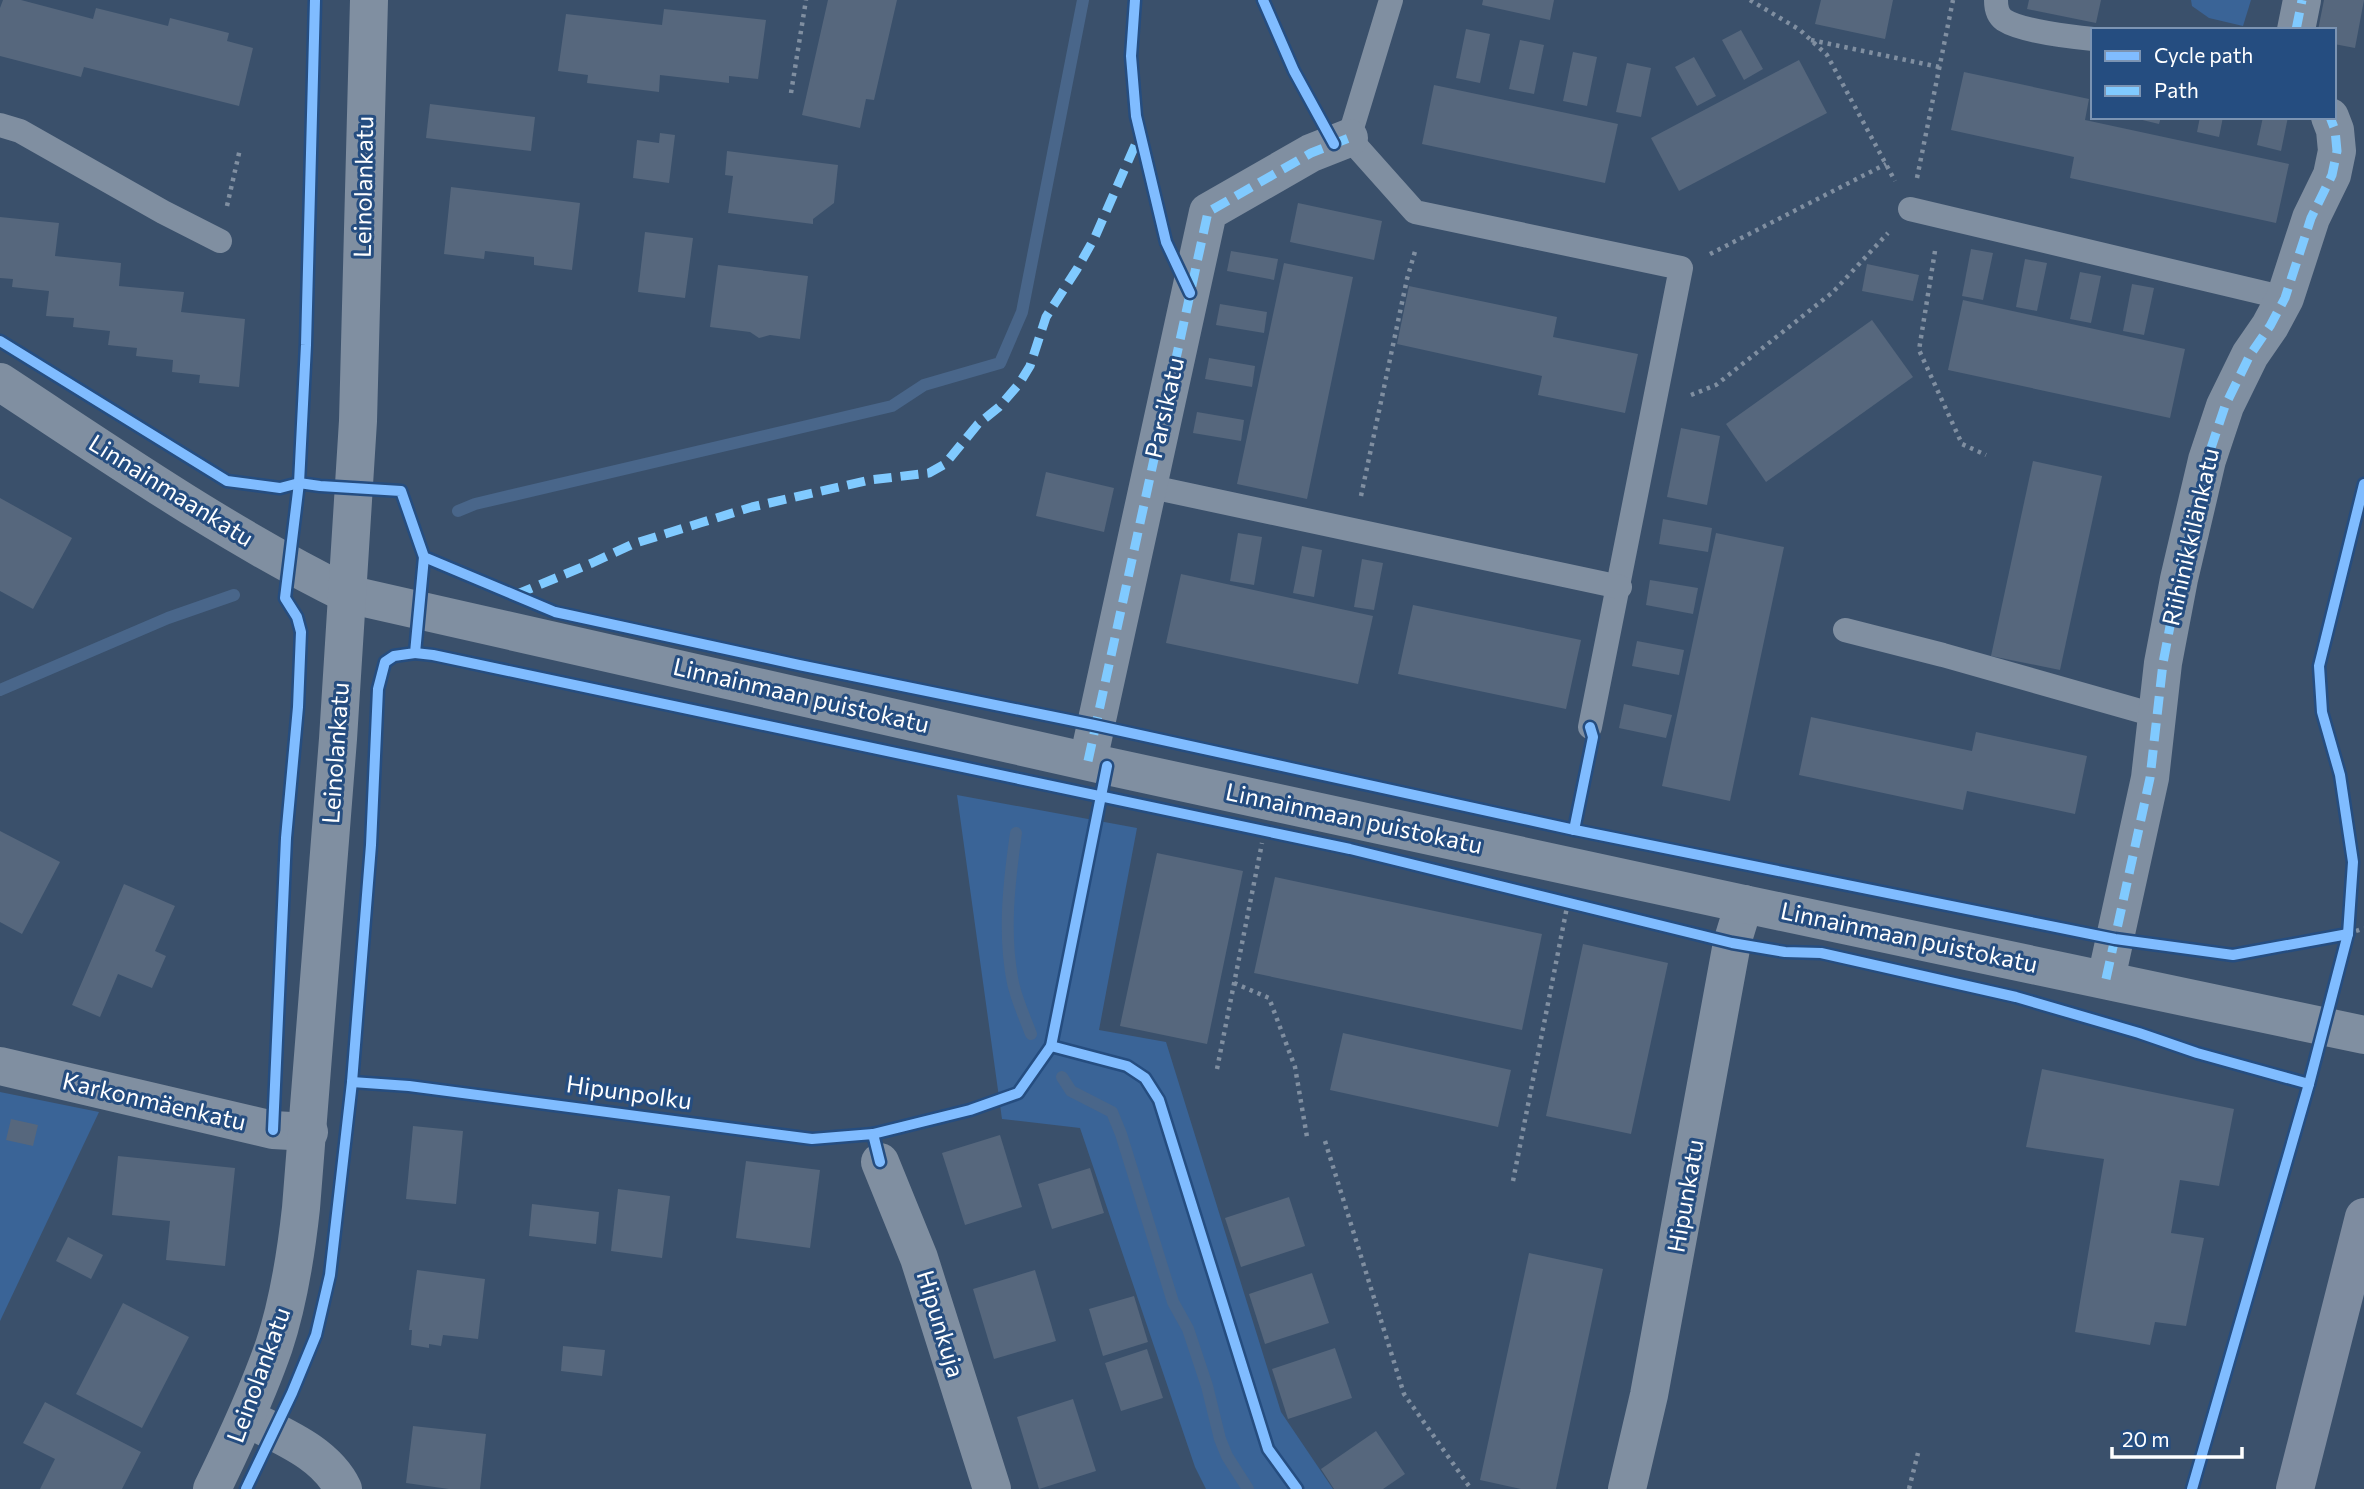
<svg xmlns="http://www.w3.org/2000/svg" width="2364" height="1489" font-family="Commissioner,sans-serif">
	<style>
		.green { fill: #3a6497 }
		.lines { fill: none; stroke-linecap: round; stroke-linejoin: round }
		.stream { stroke: #49668a; stroke-width: 12 }
		.building { fill: #56677d }
		.path { stroke: #808fa1; stroke-width: 4.5; stroke-dasharray: 3.5 5; stroke-linecap: butt }
		.service { stroke: #808fa1; stroke-width: 24 }
		.minor { stroke: #808fa1; stroke-width: 38 }
		.tertiary { stroke: #808fa1; stroke-width: 38 }
		.primary { stroke: #7e8ca0; stroke-width: 38 }
		.quiet { stroke: #80caff; stroke-width: 9; stroke-dasharray: 18 9; stroke-linecap: butt }
		.cycleway-casing { stroke: #254d80; stroke-width: 15 }
		.cycleway { stroke: #80bcff; stroke-width: 10 }
		.labels { text-anchor: middle; stroke-width: 6; stroke-linejoin: round; paint-order: stroke }
		.street-label { font-size: 24px; fill: #fff; stroke: #254d80 }
	</style>
	<rect width="100%" height="100%" fill="#3a506b"/>
	<g class="green">
		<polygon points="2191,0 2251,0 2243,26 2209,18 2192,6"/>
		<polygon points="957,795 1137,828 1099,1030 1166,1042 1281,1412 1333,1489 1206,1489 1195,1467 1080,1128 1002,1119"/>
		<polygon points="0,1092 99,1112 0,1321"/>
	</g>
	<g class="lines">
		<g class="stream">
			<polyline points="458,511 475,504 892,406 924,385 1000,363 1022,312 1083,0"/>
			<polyline points="0,690 168,618 234,595"/>
			<path d="M1016,833C1009,882 1003,934 1013,983C1017,1001 1025,1018 1031,1034"/>
			<polyline points="1062,1077 1071,1091 1112,1112 1121,1134 1173,1302 1188,1329 1207,1386 1220,1439 1227,1456 1248,1489"/>
		</g>
	</g>
	<g class="building">
		<polygon points="3,0 21,0 93,19 96,8 168,26 170,18 229,33 227,41 253,48 239,106 84,67 81,77 0,56 0,8"/>
		<polygon points="828,0 897,0 874,100 866,99 860,128 802,115"/>
		<polygon points="1483,0 1554,0 1550,20 1482,5"/>
		<polygon points="1821,0 1893,0 1885,39 1815,24"/>
		<polygon points="2029,0 2101,0 2096,23 2027,9"/>
		<polygon points="2324,0 2364,0 2355,48 2334,44 2334,30 2318,30"/>
		<polygon points="664,9 766,20 758,79 729,76 729,83 660,75 659,92 587,83 588,75 558,71 566,14 662,25"/>
		<polygon points="1466,29 1490,34 1480,83 1456,78"/>
		<polygon points="1741,30 1763,69 1744,80 1722,40"/>
		<polygon points="1520,40 1544,45 1534,94 1509,89"/>
		<polygon points="1573,52 1597,57 1587,106 1563,101"/>
		<polygon points="1694,57 1716,96 1697,106 1675,67"/>
		<polygon points="1799,60 1827,113 1679,191 1651,138"/>
		<polygon points="1627,63 1651,68 1641,117 1616,112"/>
		<polygon points="1964,72 2089,99 2085,120 2289,164 2276,223 2070,178 2074,157 1951,130"/>
		<polygon points="1434,85 1618,124 1605,183 1422,144"/>
		<polygon points="430,104 535,117 531,151 426,138"/>
		<polygon points="2130,117 2161,117 2159,124"/>
		<polygon points="2200,117 2223,117 2219,137 2197,132"/>
		<polygon points="2263,117 2288,117 2281,151 2257,145"/>
		<polygon points="660,133 675,135 669,183 633,178 637,140 659,143"/>
		<polygon points="727,151 838,165 834,203 813,219 813,224 728,213 733,176 725,175"/>
		<polygon points="451,187 580,203 572,270 534,265 534,257 485,251 484,259 444,254"/>
		<polygon points="1298,203 1382,221 1374,260 1290,242"/>
		<polygon points="0,217 59,223 55,256 121,263 119,286 184,292 181,312 245,319 239,387 199,383 200,375 172,372 173,360 136,356 137,348 108,345 110,331 73,327 74,318 46,316 49,291 12,287 13,279 0,278"/>
		<polygon points="645,232 693,238 685,298 638,292"/>
		<polygon points="1971,249 1993,253 1983,300 1962,296"/>
		<polygon points="1231,251 1278,259 1274,280 1227,271"/>
		<polygon points="2025,259 2047,263 2037,311 2016,307"/>
		<polygon points="1284,263 1353,277 1307,499 1237,484"/>
		<polygon points="1867,264 1919,275 1913,301 1862,291"/>
		<polygon points="718,265 808,276 800,339 770,335 759,338 750,332 710,327"/>
		<polygon points="2080,272 2101,276 2091,323 2070,319"/>
		<polygon points="2132,284 2154,288 2144,335 2123,331"/>
		<polygon points="1409,286 1557,317 1553,337 1638,354 1625,413 1538,395 1542,376 1397,344"/>
		<polygon points="1963,300 2185,349 2170,418 1948,370"/>
		<polygon points="1220,304 1267,312 1264,333 1216,325"/>
		<polygon points="1872,320 1913,377 1766,482 1726,424"/>
		<polygon points="1209,358 1255,366 1252,387 1205,379"/>
		<polygon points="1197,412 1244,420 1241,441 1193,433"/>
		<polygon points="1681,428 1720,436 1707,505 1667,497"/>
		<polygon points="2033,461 2102,476 2060,670 1991,656"/>
		<polygon points="1046,472 1114,488 1104,532 1036,516"/>
		<polygon points="0,498 72,538 33,609 0,591"/>
		<polygon points="1663,519 1712,528 1708,552 1659,544"/>
		<polygon points="1238,533 1262,537 1254,585 1230,581"/>
		<polygon points="1716,533 1784,547 1730,801 1662,786"/>
		<polygon points="1302,546 1322,550 1314,597 1293,593"/>
		<polygon points="1362,559 1383,563 1374,610 1354,607"/>
		<polygon points="1181,574 1373,616 1358,684 1166,643"/>
		<polygon points="1650,580 1698,588 1693,614 1646,605"/>
		<polygon points="1413,605 1581,640 1566,709 1398,674"/>
		<polygon points="1637,641 1684,650 1679,675 1632,666"/>
		<polygon points="1624,704 1672,715 1666,738 1619,728"/>
		<polygon points="1811,717 1972,751 1976,732 2087,756 2075,814 1967,791 1963,810 1799,775"/>
		<polygon points="0,831 60,862 22,934 0,922"/>
		<polygon points="1157,853 1243,871 1207,1044 1120,1026"/>
		<polygon points="1275,877 1542,934 1522,1030 1254,973"/>
		<polygon points="124,884 175,906 155,951 166,956 152,988 118,974 100,1017 72,1005"/>
		<polygon points="1583,944 1668,963 1631,1134 1546,1116"/>
		<polygon points="1343,1033 1511,1070 1498,1127 1330,1090"/>
		<polygon points="2042,1069 2234,1109 2219,1186 2180,1180 2171,1233 2204,1238 2186,1326 2155,1322 2150,1345 2075,1332 2104,1159 2026,1147"/>
		<polygon points="11,1119 38,1125 33,1146 6,1140"/>
		<polygon points="413,1126 463,1131 456,1204 406,1199"/>
		<polygon points="1000,1135 1022,1207 965,1225 942,1153"/>
		<polygon points="118,1156 235,1168 225,1266 166,1260 170,1221 112,1215"/>
		<polygon points="746,1161 820,1170 810,1248 736,1238"/>
		<polygon points="1090,1168 1104,1213 1052,1229 1038,1184"/>
		<polygon points="618,1189 670,1196 662,1258 611,1251"/>
		<polygon points="1289,1197 1305,1246 1241,1267 1225,1218"/>
		<polygon points="532,1204 599,1212 596,1244 529,1236"/>
		<polygon points="68,1237 103,1255 91,1279 56,1261"/>
		<polygon points="1529,1253 1603,1269 1556,1489 1521,1489 1480,1480"/>
		<polygon points="417,1270 485,1279 478,1339 443,1335 441,1346 429,1344 429,1348 411,1345 412,1330 409,1330"/>
		<polygon points="1035,1270 1056,1341 994,1359 973,1289"/>
		<polygon points="1312,1273 1329,1323 1265,1344 1249,1294"/>
		<polygon points="1134,1296 1148,1342 1103,1356 1089,1309"/>
		<polygon points="123,1303 189,1337 142,1428 76,1394"/>
		<polygon points="563,1346 605,1350 602,1376 561,1371"/>
		<polygon points="1335,1348 1352,1398 1288,1419 1272,1369"/>
		<polygon points="1147,1349 1163,1398 1121,1411 1105,1363"/>
		<polygon points="1073,1399 1096,1471 1039,1489 1017,1417"/>
		<polygon points="45,1402 141,1452 122,1489 40,1489 55,1459 23,1443"/>
		<polygon points="413,1426 486,1434 480,1489 449,1489 406,1483"/>
		<polygon points="1376,1431 1405,1474 1383,1489 1334,1489 1321,1469"/>
	</g>
	<g class="lines">
		<g class="path">
			<polyline points="1750,0 1800,30 1827,55 1895,181"/>
			<polyline points="1811,40 1939,67"/>
			<polyline points="791,93 806,0"/>
			<polyline points="1917,178 1953,0"/>
			<polyline points="227,206 240,149"/>
			<polyline points="1935,251 1919,350 1962,444 1986,455"/>
			<polyline points="1710,254 1886,164"/>
			<polyline points="1691,395 1716,385 1833,292 1888,233"/>
			<polyline points="1361,496 1407,279 1416,248"/>
			<polyline points="2348,934 2364,928"/>
			<polyline points="1234,983 1269,998 1295,1067 1307,1137"/>
			<polyline points="1217,1069 1262,843"/>
			<polyline points="1325,1141 1404,1394 1471,1489"/>
			<polyline points="1513,1181 1567,907"/>
			<polyline points="1909,1489 1918,1453"/>
		</g>
		<g class="service">
			<polyline points="1391,0 1349,138 1415,212 1681,268 1590,727"/>
			<path d="M1996,0C1996,8 1997,15 2004,20C2021,31 2072,37 2093,39"/>
			<polyline points="0,125 20,131 163,212 220,241"/>
			<polyline points="1910,209 2285,298"/>
			<polyline points="1147,486 1620,587"/>
			<polyline points="1845,630 1943,655 2158,716"/>
		</g>
		<g class="minor">
			<polyline points="2296,30 2302,0"/>
			<path d="M0,382C113,456 225,534 347,594"/>
			<polyline points="1088,761 1208,212 1311,153 1349,138"/>
			<polyline points="2106,979 2150,778 2163,663 2179,579 2207,460 2225,406 2250,355 2270,326 2285,298 2311,218 2332,175 2337,151 2335,130 2330,117"/>
			<polyline points="0,1066 273,1130 309,1132"/>
			<polyline points="880,1162 919,1258 992,1489"/>
			<path d="M247,1418C281,1436 325,1452 343,1489"/>
			<polyline points="1627,1489 1649,1395 1732,943 1744,904"/>
		</g>
		<g class="tertiary">
			<polyline points="347,594 1107,766 1744,904 2364,1035"/>
			<path d="M212,1489C235,1442 257,1395 274,1346C289,1301 296,1254 301,1208L338,739L358,421L369,0"/>
		</g>
		<polyline class="primary" points="2295,1489 2364,1217"/>
		<g class="quiet">
			<polyline points="2296,30 2302,0"/>
			<polyline points="515,595 592,563 633,544 700,523 752,507 870,480 929,473 945,464 978,424 999,407 1019,384 1030,366 1046,317 1077,269 1095,237 1140,134"/>
			<polyline points="1088,761 1208,212 1311,153 1349,138"/>
			<polyline points="2106,979 2150,778 2163,663 2179,579 2207,460 2225,406 2250,355 2270,326 2285,298 2311,218 2332,175 2337,151 2335,130 2330,117"/>
		</g>
		<g class="cycleway-casing">
			<g id="cycleway">
				<polyline points="1135,0 1131,56 1136,116 1166,242 1190,293"/>
				<polyline points="1263,0 1294,71 1334,144"/>
				<polyline points="0,341 227,481 280,488 299,483 320,486 401,491 424,557 555,612 799,665 1094,725 1570,829 2115,939 2233,955 2348,934"/>
				<polyline points="415,653 433,655 1350,849 1732,943 1785,952 1821,953 2016,997 2139,1033 2197,1053 2309,1084"/>
				<polyline points="1574,830 1593,737 1590,727"/>
				<polyline points="1051,1046 1127,1066 1145,1078 1159,1100 1268,1449 1297,1489"/>
				<polyline points="352,1082 409,1086 812,1139 873,1134 880,1162"/>
				<polyline points="273,1130 286,838 298,707 301,632 297,617 285,598 299,483 306,345 315,0"/>
				<polyline points="873,1134 970,1110 1018,1093 1051,1046 1107,766"/>
				<polyline points="246,1489 292,1393 316,1335 330,1275 352,1082 371,845 378,689 385,662 394,656 415,653 424,557"/>
				<polyline points="2192,1489 2309,1084 2348,934 2353,862 2340,775 2322,712 2319,666 2364,484"/>
			</g>
		</g>
		<use href="#cycleway" class="cycleway"/>
	</g>
	<g class="labels">
		<g class="street-label">
			<text transform="translate(364 187) rotate(-89)" y="8">Leinolankatu</text>
			<text transform="translate(1165 408) rotate(-77)" y="8">Parsikatu</text>
			<text transform="translate(171 491) rotate(32)" y="8">Linnainmaankatu</text>
			<text transform="translate(2191 537) rotate(-77)" y="8">Riihinikkilänkatu</text>
			<text transform="translate(801 696) rotate(13)" y="8">Linnainmaan puistokatu</text>
			<text transform="translate(336 753) rotate(-86)" y="8">Leinolankatu</text>
			<text transform="translate(1354 819) rotate(12)" y="8">Linnainmaan puistokatu</text>
			<text transform="translate(1909 938) rotate(12)" y="8">Linnainmaan puistokatu</text>
			<text transform="translate(629 1093) rotate(8)" y="8">Hipunpolku</text>
			<text transform="translate(154 1102) rotate(13)" y="8">Karkonmäenkatu</text>
			<text transform="translate(1686 1196) rotate(-80)" y="8">Hipunkatu</text>
			<text transform="translate(940 1324) rotate(73)" y="8">Hipunkuja</text>
			<text transform="translate(259 1375) rotate(-70)" y="8">Leinolankatu</text>
		</g>
	</g>
	<rect x="2091" y="28" width="245" height="91" fill="#254d80" stroke="#7c94b3" stroke-width="2"/>
	<rect x="2105" y="51" width="35" height="10" fill="#80bcff" stroke="#7c94b3" stroke-width="2"/>
	<text x="2154" y="63" font-size="21" fill="#ffffff">Cycle path</text>
	<rect x="2105" y="86" width="35" height="10" fill="#80caff" stroke="#7c94b3" stroke-width="2"/>
	<text x="2154" y="98" font-size="21" fill="#ffffff">Path</text>
	<path d="M2112 1447v10h130v-10" fill="none" stroke="#ffffff" stroke-width="3.5"/>
	<text x="2122" y="1447" font-size="21" fill="#ffffff" stroke="#254d80" stroke-width="5" paint-order="stroke">20 m</text>
</svg>
